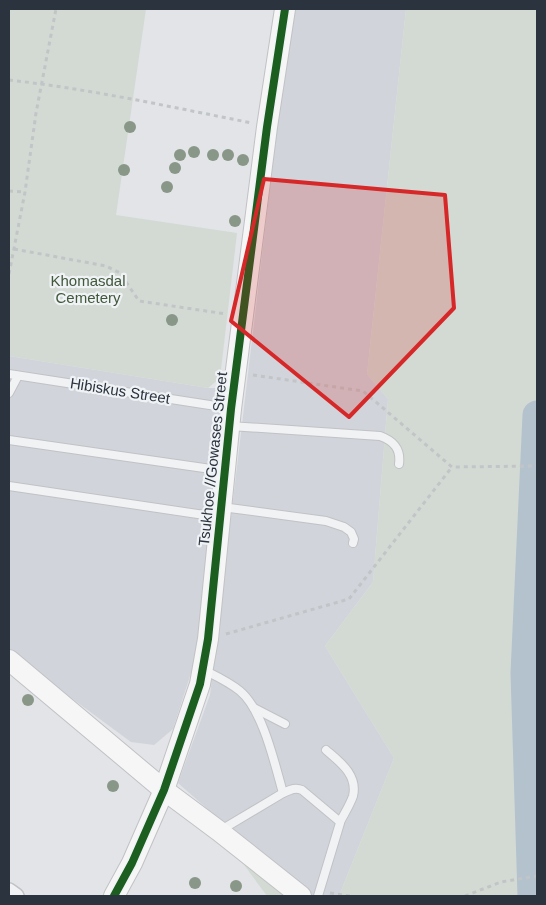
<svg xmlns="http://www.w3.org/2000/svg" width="546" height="905" font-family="Arial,sans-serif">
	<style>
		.built { fill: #d1d4da }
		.green { fill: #d3dad3 }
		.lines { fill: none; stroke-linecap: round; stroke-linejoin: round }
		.river { stroke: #b4c2ce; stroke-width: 29 }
		.lane-casing { stroke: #c1c2c5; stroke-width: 10 }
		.street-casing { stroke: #c1c2c5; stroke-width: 18 }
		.secondary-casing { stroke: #c1c2c5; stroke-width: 22 }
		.path { stroke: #c2c5c7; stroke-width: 3; stroke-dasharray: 4 4; stroke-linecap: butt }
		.lane { stroke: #f1f2f4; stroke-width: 8 }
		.street { stroke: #f1f2f4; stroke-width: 15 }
		.secondary { stroke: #f6f6f6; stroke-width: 20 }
		.cycleway-casing { stroke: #f0f3f6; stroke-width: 11 }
		.cycleway { stroke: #1b5e20; stroke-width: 8 }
		.tree { fill: #899788 }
		.marked { fill: #d62828; fill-opacity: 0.2; stroke: #d62828; stroke-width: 4; stroke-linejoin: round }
		.labels { text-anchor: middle; stroke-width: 4.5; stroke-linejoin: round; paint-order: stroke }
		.park-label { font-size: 15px; fill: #41583a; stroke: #f0f3f6 }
		.street-label { font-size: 15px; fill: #2b333e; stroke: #f0f3f6 }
	</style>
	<rect width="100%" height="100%" fill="#e2e4e7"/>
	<g class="built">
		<polygon points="292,9 406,9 367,374 388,399 373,582 325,646 394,758 339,896 306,896 178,783 210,695 276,137"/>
		<polygon points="9,356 208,388 227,388 198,651 173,729 154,745 131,742 9,652"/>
	</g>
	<g class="green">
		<polygon points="9,9 146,9 116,215 237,233 220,378 208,388 9,356"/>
		<polygon points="406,9 537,9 537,896 339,896 394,758 325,646 373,582 388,399 367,374"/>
		<polygon points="219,831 301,896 267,896"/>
	</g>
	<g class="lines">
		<polyline class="river" points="532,896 525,673 537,415"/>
		<g class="lane-casing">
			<g id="lane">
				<polyline points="9,374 229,408"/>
				<polyline points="9,393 18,376"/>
				<path d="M230,426L380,436C394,441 401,449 399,464"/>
				<polyline points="9,440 225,471"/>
				<polyline points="9,486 218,517"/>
				<polyline points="222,507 326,521 344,527 351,532 354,539 353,543"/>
				<path d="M204,670C216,676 229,682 240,691C263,710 275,765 283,793"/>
				<polyline points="254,708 285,724"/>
				<path d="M326,750C340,762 358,775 353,796C350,805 344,814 340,822"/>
				<path d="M221,830L283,793C290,790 295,787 302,790L339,821L340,823L318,896"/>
			</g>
		</g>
		<g class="street-casing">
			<polyline id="street" points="9,891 16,896"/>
		</g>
		<g class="secondary-casing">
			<g id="secondary">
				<polyline points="9,660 164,790 219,831 301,896"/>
				<polyline points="114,896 132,863 164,790 200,684 208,639 231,409 267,127 285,9"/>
			</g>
		</g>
		<g class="path">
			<path d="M9,80C90,89 171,107 252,123"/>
			<polyline points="9,191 25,192"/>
			<polyline points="14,249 106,266 120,273 139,301 226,314"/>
			<polyline points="9,274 25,192 36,113 56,9"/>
			<polyline points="253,375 363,391 452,467 537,466"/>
			<polyline points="226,634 349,599 452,467"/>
			<polyline points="330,893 350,896"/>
			<polyline points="465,896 501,882 537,876"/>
		</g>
		<use href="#lane" class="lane"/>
		<use href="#street" class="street"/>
		<use href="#secondary" class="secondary"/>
		<g class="cycleway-casing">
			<polyline id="cycleway" points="114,896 132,863 164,790 200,684 208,639 231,409 267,127 285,9"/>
		</g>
		<use href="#cycleway" class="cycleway"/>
	</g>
	<g class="tree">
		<circle cx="130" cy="127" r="6"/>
		<circle cx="194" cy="152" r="6"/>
		<circle cx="180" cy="155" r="6"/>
		<circle cx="213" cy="155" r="6"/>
		<circle cx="228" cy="155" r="6"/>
		<circle cx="243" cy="160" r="6"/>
		<circle cx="175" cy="168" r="6"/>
		<circle cx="124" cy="170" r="6"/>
		<circle cx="167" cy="187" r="6"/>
		<circle cx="235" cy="221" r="6"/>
		<circle cx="172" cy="320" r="6"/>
		<circle cx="28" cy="700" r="6"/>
		<circle cx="113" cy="786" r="6"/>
		<circle cx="195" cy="883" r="6"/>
		<circle cx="236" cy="886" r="6"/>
	</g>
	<path class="marked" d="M264,179L445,195L454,308L349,417L231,321Z"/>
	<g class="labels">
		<g class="park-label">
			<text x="88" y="286">Khomasdal<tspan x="88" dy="17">Cemetery</tspan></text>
		</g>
		<g class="street-label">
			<text transform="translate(120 391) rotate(9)" y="5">Hibiskus Street</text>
			<text transform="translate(213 459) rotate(-84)" y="5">Tsukhoe //Gowases Street</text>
		</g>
	</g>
	<rect width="546" height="905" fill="none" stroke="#2b333e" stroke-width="20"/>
</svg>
